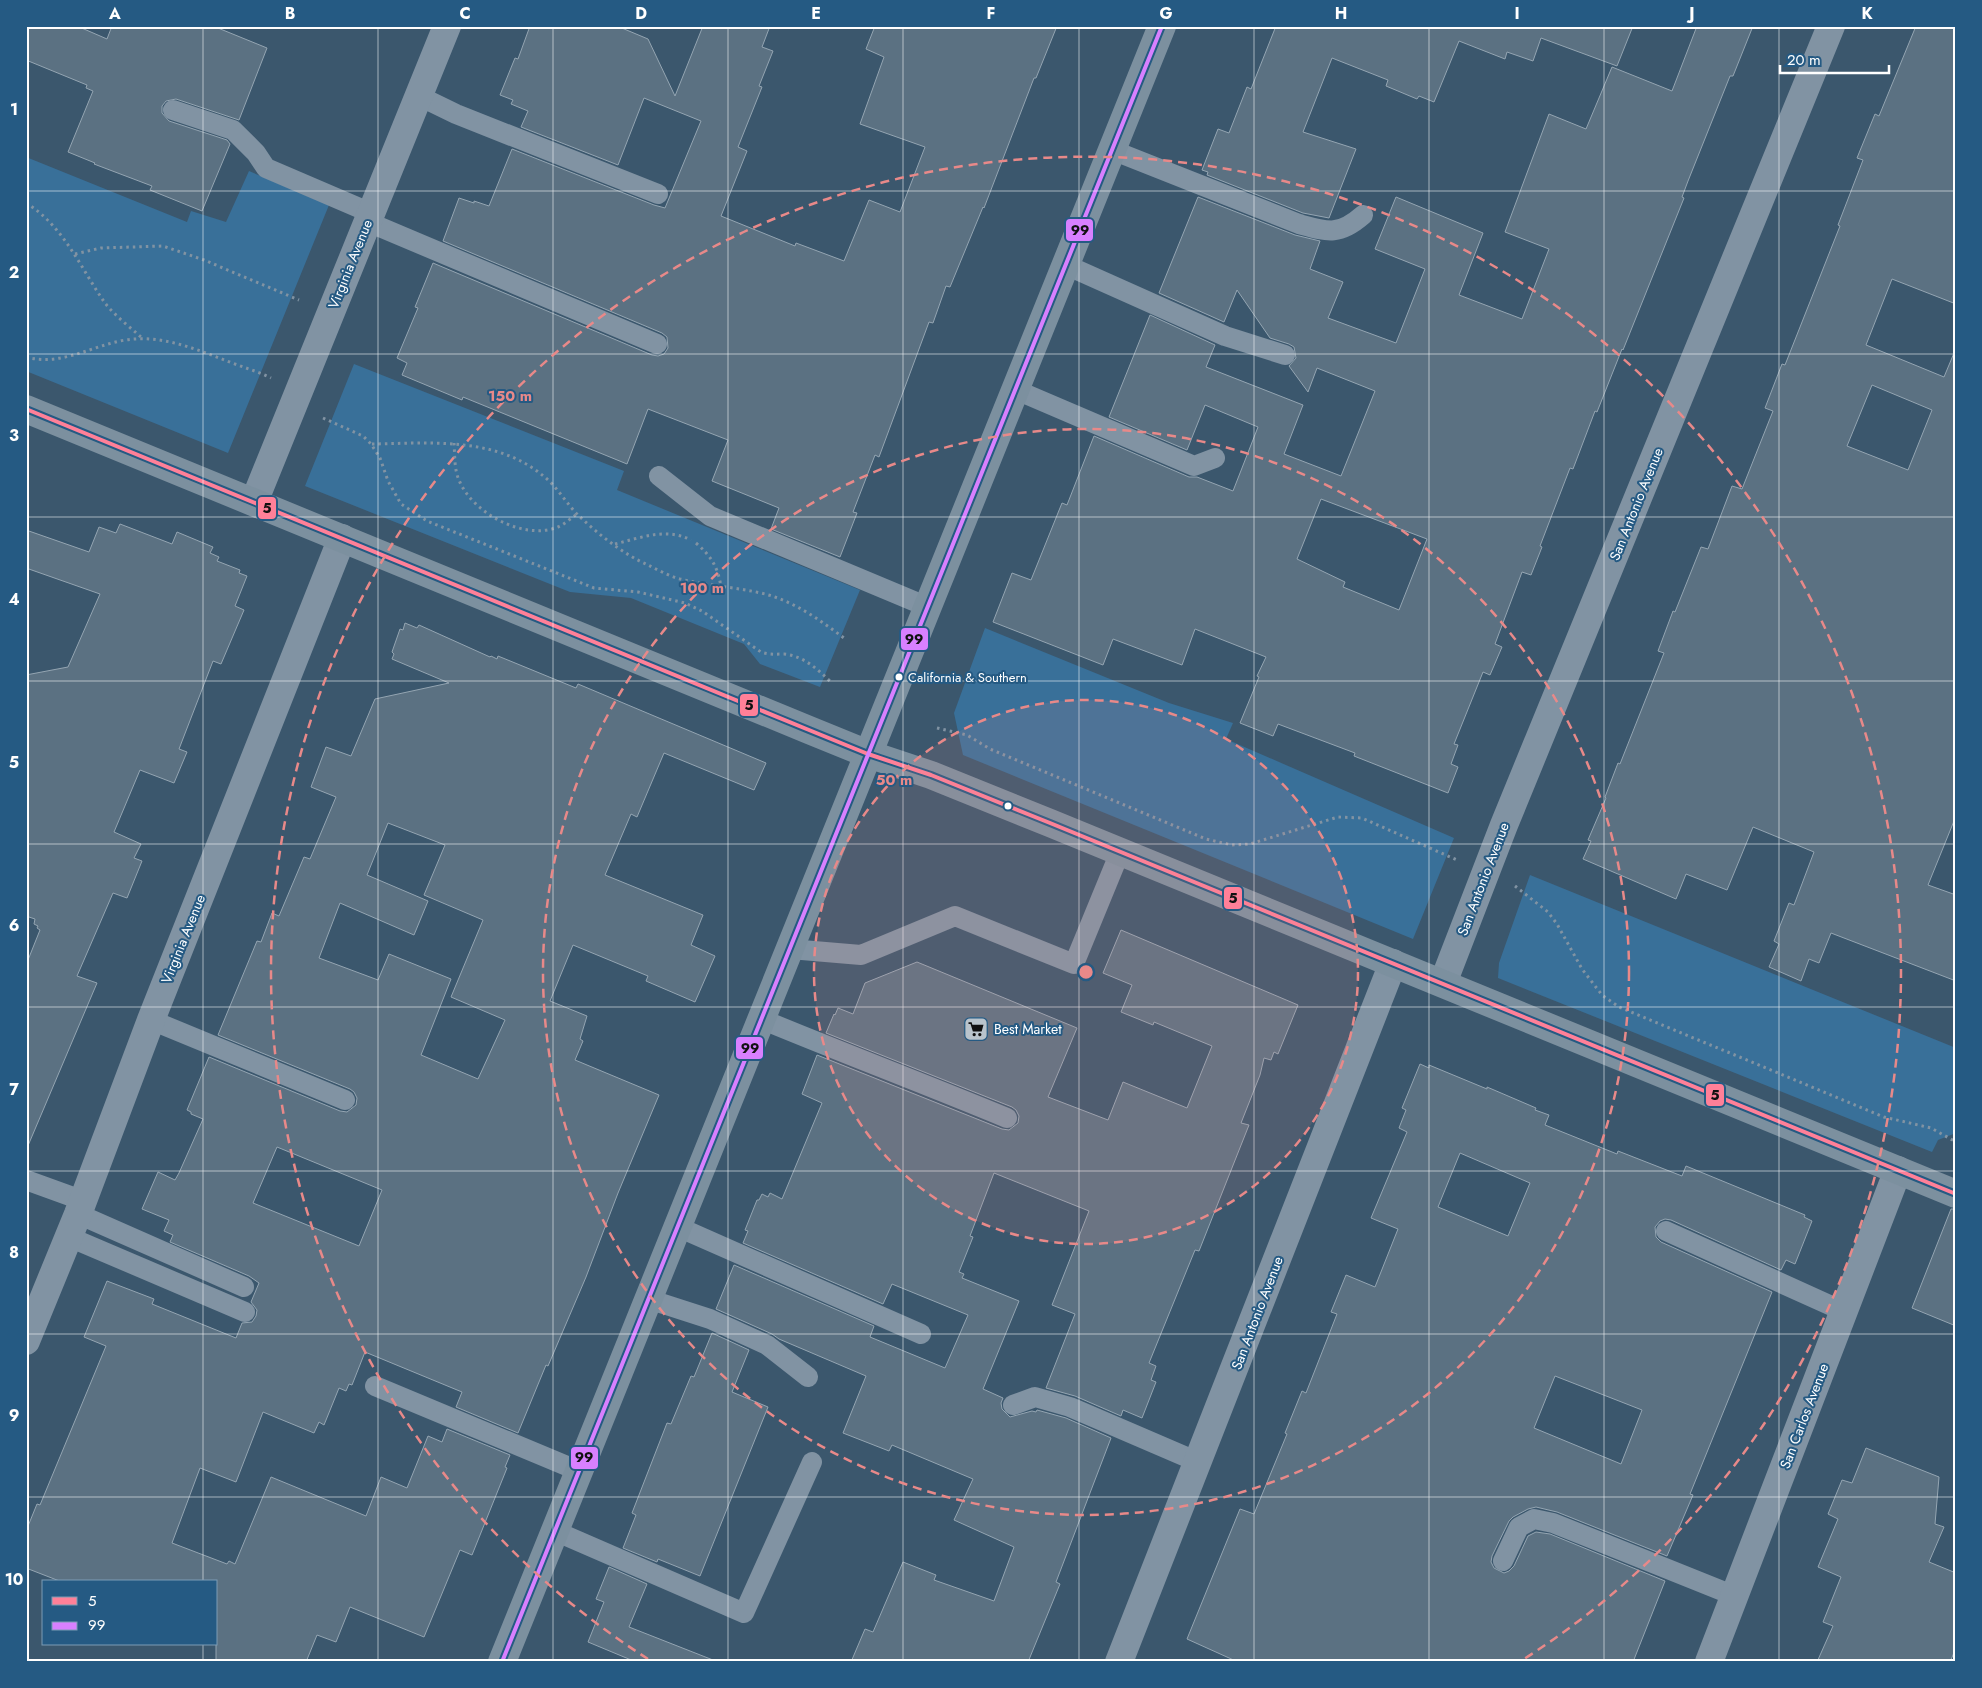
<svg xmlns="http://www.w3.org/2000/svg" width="1982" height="1688" font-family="Jost,sans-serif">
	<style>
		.green { fill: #397099 }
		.building { fill: #5b7182; stroke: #94a5b2; fill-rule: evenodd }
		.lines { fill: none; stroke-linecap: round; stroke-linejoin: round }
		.path { stroke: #8193a3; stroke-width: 3; stroke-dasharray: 2.5 4; stroke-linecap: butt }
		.lane { stroke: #8193a3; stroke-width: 20 }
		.street { stroke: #8193a3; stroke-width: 28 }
		.secondary { stroke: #7c909f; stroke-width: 28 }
		.bus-1-casing { stroke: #255a83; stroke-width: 8 }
		.bus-2-casing { stroke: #255a83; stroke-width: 8 }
		.bus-1 { stroke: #ff8098; stroke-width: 4 }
		.bus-2 { stroke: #d880ff; stroke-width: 4 }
		.grid { fill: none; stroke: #fff; stroke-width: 1; stroke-opacity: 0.55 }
		.ring { fill: none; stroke: #e88989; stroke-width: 2.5; stroke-dasharray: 9 6 }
		.bus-dot { fill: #fff; stroke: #255a83; stroke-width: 2 }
		.labels { text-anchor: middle; stroke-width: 4; stroke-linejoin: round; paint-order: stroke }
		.bus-label { font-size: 13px; fill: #fff; stroke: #255a83; text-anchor: start }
		.street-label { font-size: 14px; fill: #fff; stroke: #255a83 }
		.poi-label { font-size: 14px; fill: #fff; stroke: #255a83; text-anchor: start }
		.centre { fill: #e88989; stroke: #255a83; stroke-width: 2.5 }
		.ring-label { font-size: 15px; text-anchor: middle; font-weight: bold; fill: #e88989; stroke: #255a83; stroke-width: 4; stroke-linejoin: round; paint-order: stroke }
		.line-badge { stroke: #255a83; stroke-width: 2 }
		.pale-badge-label { font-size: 14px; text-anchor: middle; font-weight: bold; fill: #111 }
		.neatline { fill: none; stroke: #fff; stroke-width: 2 }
		.grid-label { font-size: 16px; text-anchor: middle; font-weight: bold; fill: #fff }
	</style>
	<rect width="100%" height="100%" fill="#3b576d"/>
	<g class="green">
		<polygon points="26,157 187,222 191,211 226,222 249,171 329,205 228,453 26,371"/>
		<polygon points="354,364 624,471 617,490 860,590 820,687 760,664 744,644 631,598 570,592 305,486"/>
		<polygon points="985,628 1169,703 1233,723 1226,739 1454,838 1413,939 963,755 954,713"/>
		<polygon points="1530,875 1956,1048 1956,1133 1938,1140 1932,1152 1498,978 1499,963"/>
	</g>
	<g class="building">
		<polygon points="26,26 77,26 107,39 112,26 213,26 267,48 239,120 176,99 166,101 162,106 162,113 169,121 227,140 230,144 202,211 150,190 152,186 94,164 95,163 68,152 93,91 86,88 87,85 26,60"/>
		<polygon points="530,26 617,26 648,39 675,96 703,26 770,26 762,47 773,51 759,86 762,87 738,147 747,151 721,216 795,246 796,243 844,261 869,200 900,212 925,147 860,124 884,57 866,49 875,26 1057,26 1036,78 1034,78 984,208 983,207 950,287 946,286 933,323 929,322 879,457 875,455 853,512 857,513 840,557 771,529 779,508 712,481 728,440 648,409 627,464 463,397 462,400 402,375 407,363 397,358 418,308 415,307 433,263 652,355 658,356 664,354 668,348 667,337 662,333 443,241 459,198 474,203 474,201 489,206 512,149 654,205 665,208 701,121 644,98 618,165 521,127 528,111 511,104 513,100 500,95 515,58 518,59"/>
		<polygon points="1276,26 1633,26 1617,66 1541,38 1533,61 1507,52 1505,59 1459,41 1434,102 1419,96 1417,99 1386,86 1388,80 1332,58 1303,132 1356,149 1329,218 1303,213 1207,175 1208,172 1202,170 1218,129 1229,133 1247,87 1251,89"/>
		<path d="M1697,26H1753L1733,76H1730L1688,181L1682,197L1684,198L1623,350L1622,349L1597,412L1595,411L1573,469L1570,468L1540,546L1542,547L1531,575L1522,572L1495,644L1502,647L1490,675L1483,672L1454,744L1458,745L1451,764L1458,767L1448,793L1354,756L1355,753L1278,724L1273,736L1240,723L1259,677L1257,676L1266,657L1195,629L1182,665L1113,639L1103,665L993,622L1012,573L1031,580L1062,503L1067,505L1094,436L1189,477H1197L1233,491L1258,427L1205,405L1187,450L1109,417L1150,315L1215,345L1206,367L1303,405L1284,454L1341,476L1375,391L1317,368L1308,392L1289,366L1296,358L1294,347L1289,344L1270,338L1237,290L1224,322L1159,293L1198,197L1295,235L1320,241L1310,269L1343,282L1328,318L1396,343L1425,269L1375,249L1396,197L1483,233L1459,295L1522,319L1549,249L1505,232L1549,114L1586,129L1612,67L1672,91ZM1321,499L1427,539L1399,610L1343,587L1345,582L1297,559Z"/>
		<path d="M1916,26H1956V304L1892,279L1866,345L1944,377L1954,353H1956V816L1928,885L1956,895V981L1831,933L1819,963L1809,959L1801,981L1769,967L1779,944L1774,941L1789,903L1794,905L1814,852L1753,827L1727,890L1686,874L1676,899L1583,859L1591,841L1588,840L1606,798L1605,797L1618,763L1620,764L1664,653L1658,651L1673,611L1675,612L1701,547L1708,549L1732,486L1742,489L1773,411L1765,408L1782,364L1785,365L1840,226L1838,225L1863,160L1857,158L1875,114L1879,116ZM1872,385L1932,410L1908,470L1847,446Z"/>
		<polygon points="120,524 172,544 177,532 213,547 210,553 219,557 217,561 240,570 239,573 247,576 235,606 244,610 221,664 213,661 179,749 187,752 174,783 140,770 114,832 141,844 134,858 142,861 127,898 113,893 77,976 97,983 27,1148 26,965 40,930 37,928 38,926 34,924 35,919 26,916 26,675 68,667 100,594 26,568 26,530 89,552 99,527 116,533"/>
		<path d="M405,623L417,628L419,625L490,657L491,656L497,659L498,656L576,688L578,684L766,763L754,790L664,753L637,817L631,814L605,875L703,915L691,945L715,956L695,1002L646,981L648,976L573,945L550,1001L587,1016L580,1039L583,1041L575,1060L659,1095L618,1193L586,1277L548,1366L546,1365L518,1433L456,1407L462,1392L365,1352L352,1385L349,1384L346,1391L339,1388L324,1425L319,1422L314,1433L263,1412L236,1482L200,1468L172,1543L227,1564L229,1561L235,1564L271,1477L366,1516L381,1477L407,1488L428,1436L442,1442L447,1429L510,1455L505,1467L507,1468L472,1555L460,1550L424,1637L350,1607L336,1642L317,1635L306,1662H216V1582H62L26,1568V1531L37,1504L40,1505L106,1346L84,1337L107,1281L154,1299L152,1304L236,1338L242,1323L252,1322L256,1316L257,1310L251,1302L259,1283L249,1276L170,1242L173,1235L164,1231L169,1220L142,1209L158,1172L175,1180L179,1173L203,1119L191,1114V1112L187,1110L209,1057L340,1111L347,1112L356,1105L357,1098L354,1092L350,1089L218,1035L257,941L261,942L272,913L279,916L304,857L310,859L336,797L311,787L326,747L351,756L375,699L449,683L392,659L394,654L392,652L400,629L403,630ZM388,823L445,845L424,895L483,920L451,997L505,1020L478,1079L421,1055L451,979L389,954L378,980L319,958L340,903L414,935L428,901L367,875ZM277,1147L382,1190L359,1246L253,1203Z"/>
		<polygon points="1121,930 1298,1005 1278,1054 1274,1052 1271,1060 1264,1058 1260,1075 1241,1123 1249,1125 1199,1251 1195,1250 1149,1363 1156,1366 1151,1380 1156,1382 1142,1418 1123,1410 1121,1416 1075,1396 1046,1388 1075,1314 1052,1305 1089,1211 994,1173 970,1236 973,1237 959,1272 964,1274 962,1278 1019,1301 983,1389 1003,1398 1001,1403 1002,1409 1010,1417 1032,1411 1036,1412 1037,1410 1066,1418 1111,1438 1056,1582 1060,1584 1028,1662 851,1662 865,1629 873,1632 903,1562 936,1575 934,1580 994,1601 1014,1547 954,1520 973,1479 892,1445 889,1451 843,1433 866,1376 779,1339 772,1334 716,1309 734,1265 874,1326 870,1337 945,1368 968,1315 892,1284 883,1304 743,1243 748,1231 745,1230 757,1200 759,1200 762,1194 768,1197 770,1193 782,1199 822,1103 802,1094 817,1055 1002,1129 1009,1130 1018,1123 1019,1116 1016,1110 1012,1107 826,1033 834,1014 835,1015 838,1008 853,1014 865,983 917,962 1077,1028 1048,1097 1108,1120 1123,1082 1187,1108 1212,1046 1154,1022 1153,1025 1121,1012 1132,985 1103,973"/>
		<path d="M1420,1064L1429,1068V1065L1487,1089V1087L1536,1108L1535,1110L1549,1115L1545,1125L1617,1154L1618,1151L1682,1176L1686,1166L1805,1215L1804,1217L1812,1221L1795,1264L1786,1260L1781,1270L1671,1220L1665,1219L1660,1221L1655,1227L1656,1237L1661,1242L1772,1292L1690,1494L1693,1495L1667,1556L1557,1512L1536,1507L1528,1509L1513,1517L1509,1521L1492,1556L1491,1562L1494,1568L1504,1573L1509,1571L1514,1566L1528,1536L1536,1532L1550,1534L1665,1581L1633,1662H1238L1187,1639L1240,1509L1254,1514L1287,1434L1285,1433L1302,1391L1306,1393L1337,1314L1331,1312L1346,1275L1375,1287L1398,1229L1371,1218L1407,1132L1399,1128L1406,1110L1402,1108ZM1460,1153L1530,1183L1508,1236L1438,1207ZM1555,1376L1642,1410L1621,1464L1534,1428Z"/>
		<polygon points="1951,1209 1956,1209 1956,1326 1912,1308"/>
		<polygon points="712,1333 749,1350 732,1392 768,1407 700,1576 658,1559 657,1562 623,1548 636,1515 632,1513 667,1423 671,1424 691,1376 694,1377"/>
		<polygon points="1866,1448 1939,1477 1935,1524 1944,1527 1929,1562 1956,1573 1956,1648 1950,1662 1817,1662 1833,1626 1823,1622 1841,1577 1818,1567 1838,1519 1828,1514 1842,1480 1852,1483"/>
		<polygon points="609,1567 647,1584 629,1627 713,1660 712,1662 636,1662 588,1642 604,1602 596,1599"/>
	</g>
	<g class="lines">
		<g class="path">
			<path d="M26,203C64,226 81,269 105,303C115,316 130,327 142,338"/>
			<polyline points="75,254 101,248 163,246 204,260 299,300"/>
			<path d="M26,357C59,366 88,348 120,341C158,333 193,348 227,361C242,367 257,371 271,378"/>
			<path d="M323,418L363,436L371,444L380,458L388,481L401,504L427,521L594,588L638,592L685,603L702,611L761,652C769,655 776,654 784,654C804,656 817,669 831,682"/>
			<path d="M454,443C455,455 454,469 459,480C472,513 524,541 558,527C565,524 571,518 577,514"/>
			<path d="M372,444C433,443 500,436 548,480C559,490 567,504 578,515C598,534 623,554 648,565C658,570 669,576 680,579C708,586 737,587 765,594C795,602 820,620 844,638"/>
			<path d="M696,543C711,556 718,567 721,587"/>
			<path d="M615,544C640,538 666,527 691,540"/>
			<polyline points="937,728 967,735 990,749 1206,839 1232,845 1250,844 1338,817 1362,818 1457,860"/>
			<polyline points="1515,886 1548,912 1557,924 1582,969 1602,995 1619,1007 1884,1117 1931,1128 1956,1142"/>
		</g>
		<g class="lane">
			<polyline points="419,96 456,114 658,194"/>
			<polyline points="173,110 233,130 256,153 266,168 371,213"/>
			<path d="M1112,150L1299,224C1328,232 1339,236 1363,215"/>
			<polyline points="368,222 657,344"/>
			<polyline points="1066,265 1225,336 1285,355"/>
			<polyline points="1016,390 1194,466 1215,458"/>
			<polyline points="659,476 710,516 928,607"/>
			<polyline points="790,949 861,955 955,916 1074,964 1120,852"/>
			<path d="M761,1019C843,1053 925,1084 1007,1118"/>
			<polyline points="151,1020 345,1100"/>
			<polyline points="26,1180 84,1201"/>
			<polyline points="78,1214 244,1287"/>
			<polyline points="678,1227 921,1334"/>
			<polyline points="1666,1231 1845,1312"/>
			<polyline points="69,1237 245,1312"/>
			<polyline points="648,1299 710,1319 767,1345 808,1377"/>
			<polyline points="375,1386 579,1471"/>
			<polyline points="1013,1405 1035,1397 1070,1407 1198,1462"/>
			<polyline points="555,1531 744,1613 812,1462"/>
			<polyline points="1503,1561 1519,1527 1534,1519 1553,1523 1735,1596"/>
		</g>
		<g class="street">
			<polyline points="254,502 447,26"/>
			<polyline points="1443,983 1504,825 1831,26"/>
			<polyline points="26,1341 78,1214 151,1020 342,538"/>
			<polyline points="1119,1662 1393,963"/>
			<polyline points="1709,1662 1898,1170"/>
		</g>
		<g class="secondary">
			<polyline points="26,409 809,730 868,754 931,775 1050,823 1956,1194"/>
			<polyline points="502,1662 1162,26"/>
		</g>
		<g class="bus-1-casing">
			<polyline id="bus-1" points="26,409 809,730 868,754 931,775 1050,823 1956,1194"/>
		</g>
		<g class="bus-2-casing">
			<polyline id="bus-2" points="502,1662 1162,26"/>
		</g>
		<use href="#bus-1" class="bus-1"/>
		<use href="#bus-2" class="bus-2"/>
	</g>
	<path class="grid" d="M203,26V1582M378,26V1662M553,26V1662M728,26V1662M903,26V1662M1079,26V1662M1254,26V1662M1429,26V1662M1604,26V1662M1779,26V1662M26,191H1956M26,354H1956M26,517H1956M26,681H1956M26,844H1956M26,1007H1956M26,1171H1956M26,1334H1956M26,1497H1956M203,1644V1662"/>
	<circle cx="1086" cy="972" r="272" fill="#e88989" fill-opacity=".12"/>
	<g class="ring">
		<circle cx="1086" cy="972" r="272"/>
		<circle cx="1086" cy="972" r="543"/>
		<path d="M648 1659A815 815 0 1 1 1524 1659"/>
	</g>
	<defs>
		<g id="supermarket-square" transform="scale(1.25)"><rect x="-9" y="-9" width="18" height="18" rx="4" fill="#bac4cc" stroke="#255a83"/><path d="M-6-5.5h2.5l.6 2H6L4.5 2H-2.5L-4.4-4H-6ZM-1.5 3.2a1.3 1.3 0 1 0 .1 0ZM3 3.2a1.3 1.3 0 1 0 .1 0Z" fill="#111"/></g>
	</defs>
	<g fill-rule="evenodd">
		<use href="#supermarket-square" x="976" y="1029"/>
	</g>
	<g class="bus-dot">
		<circle cx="899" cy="677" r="4.5"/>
		<circle cx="1008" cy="806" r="4.5"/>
	</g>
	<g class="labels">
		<g class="bus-label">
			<text x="908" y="682">California &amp; Southern</text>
		</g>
		<g class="street-label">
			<text transform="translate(350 264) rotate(-68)" y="5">Virginia Avenue</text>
			<text transform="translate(1636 504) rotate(-68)" y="5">San Antonio Avenue</text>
			<text transform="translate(1483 879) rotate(-69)" y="5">San Antonio Avenue</text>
			<text transform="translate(183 939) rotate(-68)" y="5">Virginia Avenue</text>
			<text transform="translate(1257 1313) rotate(-69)" y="5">San Antonio Avenue</text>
			<text transform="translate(1804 1416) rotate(-69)" y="5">San Carlos Avenue</text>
		</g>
		<g class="poi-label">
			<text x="994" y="1034">Best Market</text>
		</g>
	</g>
	<circle cx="1086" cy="972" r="8" class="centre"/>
	<g class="ring-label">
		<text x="510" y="401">150 m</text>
		<text x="702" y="593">100 m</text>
		<text x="894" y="785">50 m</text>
	</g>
	<g class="line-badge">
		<rect x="1065" y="218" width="29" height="24" rx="5" fill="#d880ff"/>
		<rect x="257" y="496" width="20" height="24" rx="5" fill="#ff8098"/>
		<rect x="900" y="627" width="29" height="24" rx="5" fill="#d880ff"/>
		<rect x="739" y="693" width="20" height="24" rx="5" fill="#ff8098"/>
		<rect x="1223" y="886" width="20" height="24" rx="5" fill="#ff8098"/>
		<rect x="735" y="1036" width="29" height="24" rx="5" fill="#d880ff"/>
		<rect x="1705" y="1083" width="20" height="24" rx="5" fill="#ff8098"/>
		<rect x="570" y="1446" width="29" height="24" rx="5" fill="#d880ff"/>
	</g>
	<g class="pale-badge-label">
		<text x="1080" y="235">99</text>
		<text x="267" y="513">5</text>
		<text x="914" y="644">99</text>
		<text x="749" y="710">5</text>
		<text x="1233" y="903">5</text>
		<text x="750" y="1053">99</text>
		<text x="1715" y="1100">5</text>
		<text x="584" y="1462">99</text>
	</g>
	<rect width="1982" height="1688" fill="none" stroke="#255a83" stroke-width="55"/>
	<rect x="42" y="1580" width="175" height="65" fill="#255a83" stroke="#7c9cb5"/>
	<rect x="52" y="1597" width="25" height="8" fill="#ff8098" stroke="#7c9cb5"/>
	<text x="88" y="1606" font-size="15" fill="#ffffff">5</text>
	<rect x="52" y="1622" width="25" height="8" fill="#d880ff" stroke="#7c9cb5"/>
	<text x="88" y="1630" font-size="15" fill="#ffffff">99</text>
	<path d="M1780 65v8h109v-8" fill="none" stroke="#ffffff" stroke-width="2.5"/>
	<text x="1787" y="65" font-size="15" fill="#ffffff" stroke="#255a83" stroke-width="4" paint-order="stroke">20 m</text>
	<rect x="28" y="28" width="1926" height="1632" class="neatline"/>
	<g class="grid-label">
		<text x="115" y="19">A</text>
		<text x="290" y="19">B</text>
		<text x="465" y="19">C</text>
		<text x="641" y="19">D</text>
		<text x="816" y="19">E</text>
		<text x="991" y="19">F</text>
		<text x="1166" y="19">G</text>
		<text x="1341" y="19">H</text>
		<text x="1517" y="19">I</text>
		<text x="1692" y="19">J</text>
		<text x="1867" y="19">K</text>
		<text x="14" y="115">1</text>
		<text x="14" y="278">2</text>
		<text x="14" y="441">3</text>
		<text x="14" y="605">4</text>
		<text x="14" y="768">5</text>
		<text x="14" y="931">6</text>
		<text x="14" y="1095">7</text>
		<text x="14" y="1258">8</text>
		<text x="14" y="1421">9</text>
		<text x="14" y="1585">10</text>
	</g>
</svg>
